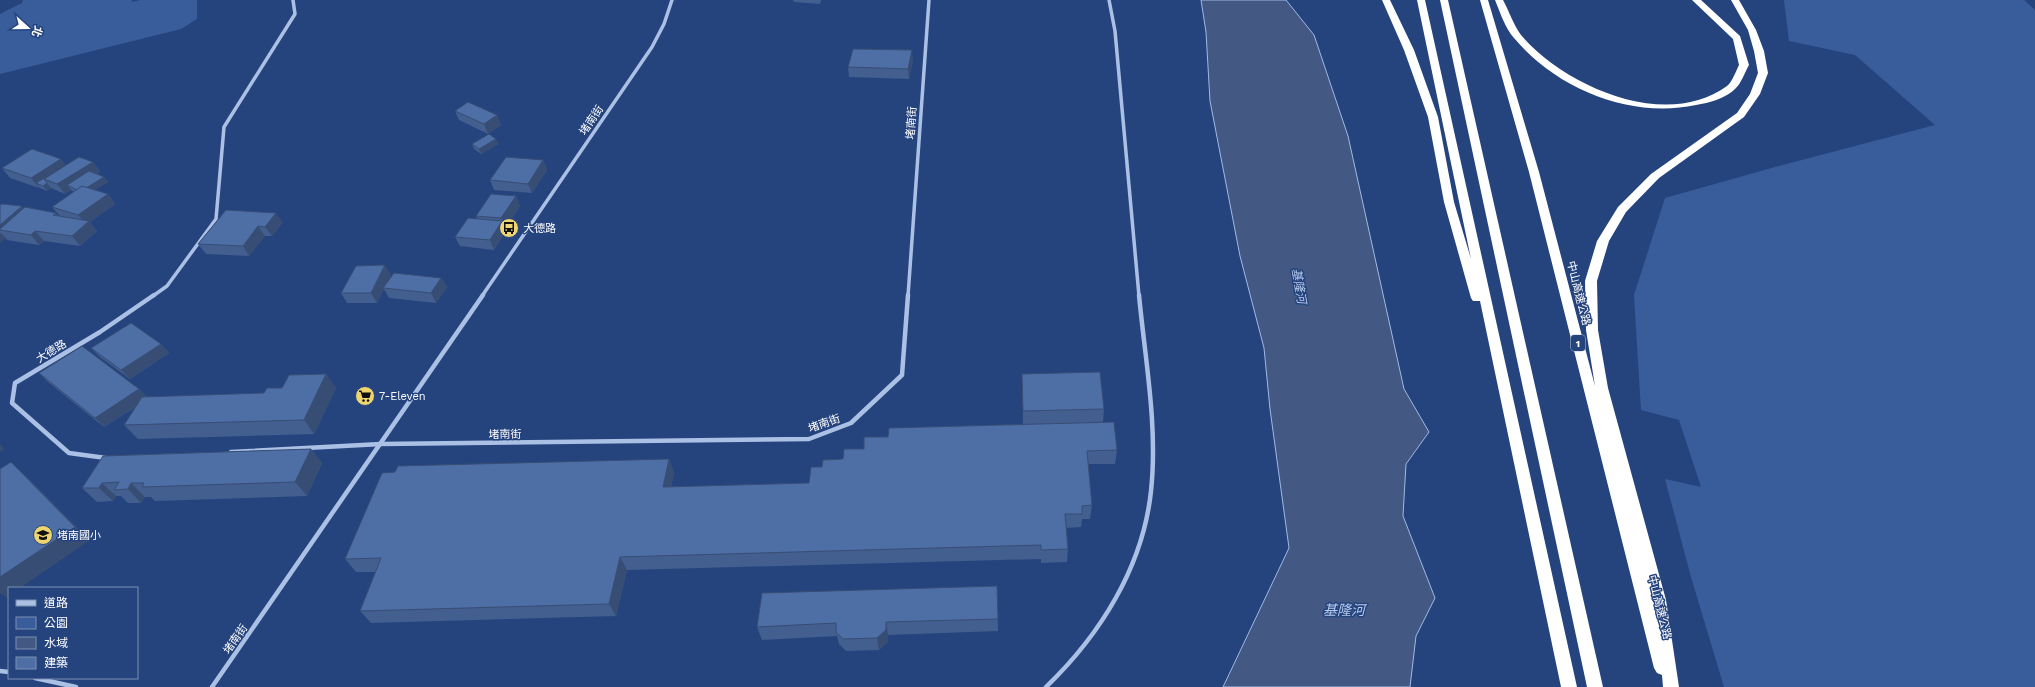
<svg xmlns="http://www.w3.org/2000/svg" width="2035" height="687" font-family="'Work Sans','Noto Sans TC',sans-serif">
	<style>
		.green { fill: #395d9b }
		.water { fill: #435983; stroke: #9fbae6 }
		.lines { fill: none; stroke-linecap: round; stroke-linejoin: round }
		.minor-far1 { stroke: #abc0e5; stroke-width: 3.5 }
		.minor { stroke: #abc0e5; stroke-width: 4.5 }
		.motorway { fill: #fff; fill-rule: evenodd }
		.wall { fill: #435f8f }
		.shaded-wall { fill: #374d74 }
		.building { fill: #4e6ea6; stroke: #374d74 }
		.labels { text-anchor: middle; stroke-width: 3; stroke-linejoin: round; paint-order: stroke }
		.shield { fill: #25447e; stroke: #bec7d8; stroke-width: 1 }
		.shield-label { font-size: 10px; font-weight: bold; fill: #fff }
		.street-label { font-size: 11px; fill: #fff; stroke: #25447e }
		.poi-label { font-size: 11px; fill: #fff; stroke: #25447e; text-anchor: start }
		.water-label { font-size: 12px; font-style: italic; fill: #b6caed; stroke: #25447e }
		.near-water-label { font-size: 14px; font-style: italic; fill: #b6caed; stroke: #25447e }
	</style>
	<rect width="100%" height="100%" fill="#25447e"/>
	<g class="green">
		<polygon points="23,0 132,0 132,2 140,0 197,0 197,19 181,29 0,74 0,14 22,3"/>
		<polygon points="1784,0 2024,0 2035,10 2035,687 1724,687 1691,577 1665,479 1701,487 1679,420 1641,410 1634,295 1665,198 1775,167 1935,125 1855,55 1789,41"/>
	</g>
	<polygon class="water" points="1201,0 1286,0 1314,35 1348,136 1404,389 1429,432 1406,464 1403,516 1435,598 1416,636 1410,687 1223,687 1289,548 1270,409 1264,348 1240,256 1210,101 1206,32"/>
	<g class="lines">
		<g class="minor-far1">
			<polyline points="1109,0 1115,31 1139,296"/>
			<polyline points="153,296 167,286 216,219 224,127 295,14 293,0"/>
			<polyline points="482,296 652,47 664,24 672,0"/>
			<polyline points="908,296 929,0"/>
		</g>
		<g class="minor">
			<polyline points="231,452 381,444 809,439 851,423 902,375 908,295"/>
			<polyline points="106,458 69,453 12,403 15,383 100,332 154,295"/>
			<polyline points="0,671 9,672"/>
			<polyline points="35,678 76,687"/>
			<polyline points="212,687 483,295"/>
			<path d="M1046,687C1100,635 1143,567 1151,491C1158,426 1145,359 1139,295"/>
		</g>
		<g class="motorway">
			<polygon points="1382,0 1390,0 1414,50 1438,117 1454,202 1471,259 1417,0 1425,0 1577,687 1561,687 1480,301 1473,301 1471,298 1444,202 1428,117 1404,50"/>
			<polygon points="1440,0 1448,0 1603,687 1587,687"/>
			<polygon points="1480,0 1488,0 1539,172 1595,386 1586,330 1585,281 1597,241 1618,207 1651,174 1737,113 1750,94 1758,73 1754,51 1748,30 1731,0 1739,0 1756,30 1764,51 1768,73 1760,94 1744,117 1659,178 1626,212 1609,241 1597,281 1598,330 1608,388 1666,600 1679,687 1663,687 1662,675 1657,673 1654,668 1529,172"/>
			<path d="M1495,0H1503C1509,11 1514,26 1521,35C1564,86 1666,131 1727,86C1732,82 1736,71 1739,65L1733,39L1692,0H1701L1740,36L1749,65C1745,72 1741,84 1735,89C1726,98 1709,103 1696,105C1630,119 1557,89 1514,38C1505,28 1500,12 1495,0Z"/>
		</g>
	</g>
	<g class="wall">
		<polygon points="793,0 821,0 820,4 794,2"/>
		<polygon points="913,60 909,79 849,77 848,67"/>
		<polygon points="455,111 497,115 501,125 488,134 459,120"/>
		<polygon points="472,144 499,144 481,154 474,149"/>
		<polygon points="543,160 547,170 532,193 494,190 490,180"/>
		<polygon points="93,162 100,171 97,174 104,177 108,182 94,190 108,194 115,204 90,222 97,231 80,246 44,241 39,245 7,240 6,238 0,243 0,205 56,213 58,216 60,216 52,207 74,192 71,190 65,194 51,188 47,191 40,188 39,188 10,178 2,168 66,165"/>
		<polygon points="516,196 520,206 506,228 505,227 506,231 494,250 460,246 455,237 478,219 476,216"/>
		<polygon points="226,210 283,222 272,236 265,236 249,256 206,254 198,244"/>
		<polygon points="391,275 386,284 441,278 447,287 436,303 389,298 384,289 377,303 347,303 341,293"/>
		<polygon points="161,344 169,353 130,379 100,357 91,348"/>
		<polygon points="39,373 139,389 147,397 264,393 326,374 336,388 314,434 138,439 124,425 137,406 104,427 48,382"/>
		<polygon points="1022,374 1104,409 1103,422 1117,450 1115,464 1088,464 1092,505 1090,519 1082,519 1081,527 1066,528 1068,549 1067,562 1041,563 1041,559 627,570 616,616 371,623 360,611 376,572 356,572 345,559 669,459 674,473 671,487 809,483 822,467 843,459 888,437 1023,424"/>
		<polygon points="311,449 322,463 307,496 155,501 151,497 145,497 141,503 128,503 121,496 116,496 113,501 97,502 82,488 103,456"/>
		<polygon points="997,586 998,631 888,635 888,642 879,650 846,651 839,644 837,636 762,640 757,627"/>
	</g>
	<g class="shaded-wall">
		<polygon points="912,50 913,60 909,79 908,69"/>
		<polygon points="497,115 501,125 488,134 484,124"/>
		<polygon points="496,139 499,144 481,154 479,149"/>
		<polygon points="61,159 69,169 44,179 36,183 40,188 39,188 31,178"/>
		<polygon points="543,160 547,170 532,193 528,184"/>
		<polygon points="93,162 100,171 74,188 67,185 71,190 65,194 57,184"/>
		<polygon points="104,177 108,182 85,196 81,191"/>
		<polygon points="47,183 51,188 47,191 43,186"/>
		<polygon points="108,194 115,204 90,222 97,231 80,246 72,236 86,224 78,215"/>
		<polygon points="516,196 520,206 506,228 501,218"/>
		<polygon points="22,206 30,216 0,230 0,225"/>
		<polygon points="276,213 283,222 272,236 265,227"/>
		<polygon points="502,221 506,231 494,250 490,240"/>
		<polygon points="258,226 265,236 249,256 243,246"/>
		<polygon points="35,231 44,241 39,245 31,235"/>
		<polygon points="1,233 6,238 0,243 0,234"/>
		<polygon points="385,265 391,275 384,288 383,288 384,289 377,303 371,293"/>
		<polygon points="441,278 447,287 436,303 431,293"/>
		<polygon points="161,344 169,353 130,379 121,370"/>
		<polygon points="326,374 336,388 314,434 304,420"/>
		<polygon points="139,389 148,398 104,427 95,418"/>
		<polygon points="0,444 4,449 0,452"/>
		<polygon points="311,449 322,463 307,496 295,482"/>
		<polygon points="669,459 674,473 668,501 663,487"/>
		<polygon points="11,462 26,476 90,540 20,588 9,588 9,595 6,597 0,593 0,577"/>
		<polygon points="102,483 116,496 113,501 99,488"/>
		<polygon points="131,483 145,497 141,503 128,489"/>
		<polygon points="620,557 627,570 616,616 609,604"/>
		<polygon points="886,622 888,635 888,642 879,650 877,638"/>
	</g>
	<g class="building">
		<polygon points="853,49 912,50 908,69 848,67"/>
		<polygon points="468,102 497,115 484,124 455,111"/>
		<polygon points="489,134 496,139 479,149 472,144"/>
		<polygon points="32,149 61,159 31,178 2,168"/>
		<polygon points="79,157 93,162 57,184 44,179"/>
		<polygon points="506,157 543,160 528,184 490,180"/>
		<polygon points="59,169 44,179 47,183 43,186 36,183"/>
		<polygon points="89,171 104,177 86,188 82,186 77,190 67,185"/>
		<polygon points="82,186 108,194 78,215 52,207"/>
		<polygon points="491,194 516,196 501,218 476,216"/>
		<polygon points="2,204 22,206 0,225 0,205"/>
		<polygon points="25,207 56,213 53,215 89,221 72,236 35,231 31,235 0,230 0,229"/>
		<polygon points="226,210 276,213 265,227 258,226 243,246 198,244"/>
		<polygon points="468,218 502,221 490,240 455,237"/>
		<polygon points="385,265 371,293 341,293 356,266"/>
		<polygon points="394,273 441,278 431,293 383,288"/>
		<polygon points="131,323 161,344 121,370 91,348"/>
		<polygon points="82,346 139,389 95,418 39,373"/>
		<polygon points="1100,372 1104,409 1023,411 1022,374"/>
		<polygon points="326,374 304,420 124,425 142,397 264,393 267,388 282,388 289,375"/>
		<polygon points="1114,422 1117,450 1087,451 1092,505 1082,506 1082,514 1065,514 1068,549 1041,550 1041,545 620,557 609,604 360,611 381,558 345,559 382,473 395,472 398,466 669,459 663,487 809,483 811,467 822,467 823,460 843,459 844,449 864,449 864,437 888,437 889,428"/>
		<polygon points="311,449 295,482 142,487 144,483 131,483 128,489 114,490 119,482 102,483 99,488 82,488 103,456"/>
		<polygon points="11,462 75,527 0,577 0,469"/>
		<polygon points="997,586 998,619 886,622 886,630 877,638 843,639 836,632 836,623 757,627 762,593"/>
	</g>
	<defs>
		<g id="bus-disc" transform="scale(1)"><circle r="9.5" fill="#efd56f" stroke="#25447e"/><path d="M-5-6H5V4H4V6H2V4H-2V6H-4V4H-5ZM-3.5-4V0h7V-4ZM-3.5 1.2v1.5H-2V1.2ZM2 1.2v1.5H3.5V1.2Z" fill="#111"/></g>
		<g id="supermarket-disc" transform="scale(1)"><circle r="9.5" fill="#efd56f" stroke="#25447e"/><path d="M-6-5.5h2.5l.6 2H6L4.5 2H-2.5L-4.4-4H-6ZM-1.5 3.2a1.3 1.3 0 1 0 .1 0ZM3 3.2a1.3 1.3 0 1 0 .1 0Z" fill="#111"/></g>
		<g id="school-disc" transform="scale(1)"><circle r="9.5" fill="#efd56f" stroke="#25447e"/><path d="M0-5L7-2L0 1L-7-2ZM-4 1L0 2.5L4 1V4Q0 6-4 4Z" fill="#111"/></g>
	</defs>
	<g fill-rule="evenodd">
		<use href="#bus-disc" x="509" y="228"/>
		<use href="#supermarket-disc" x="365" y="396"/>
		<use href="#school-disc" x="43" y="535"/>
	</g>
	<g class="labels">
		<rect class="shield" x="1571" y="335" width="14" height="16" rx="3"/>
		<g class="shield-label">
			<text x="1578" y="347">1</text>
		</g>
		<g class="street-label">
			<text transform="translate(591 120) rotate(-56)" y="4">堵南街</text>
			<text transform="translate(911 123) rotate(-86)" y="4">堵南街</text>
			<text transform="translate(1579 293) rotate(76)" y="4">中山高速公路</text>
			<text transform="translate(51 351) rotate(-31)" y="4">大德路</text>
			<text transform="translate(824 423) rotate(-19)" y="4">堵南街</text>
			<text transform="translate(505 434) rotate(-1)" y="4">堵南街</text>
			<text transform="translate(1660 607) rotate(76)" y="4">中山高速公路</text>
			<text transform="translate(235 639) rotate(-55)" y="4">堵南街</text>
		</g>
		<g class="poi-label">
			<text x="523" y="232">大德路</text>
			<text x="379" y="400">7-Eleven</text>
			<text x="57" y="539">堵南國小</text>
		</g>
		<g class="water-label">
			<text transform="translate(1299 286) rotate(80)" y="4">基隆河</text>
		</g>
		<g class="near-water-label">
			<text x="1344" y="615">基隆河</text>
		</g>
	</g>
	<rect x="8" y="587" width="130" height="92" fill="#25447e" stroke="#7c8fb2"/>
	<rect x="16" y="600" width="20" height="6" fill="#abc0e5" stroke="#7c8fb2"/>
	<text x="44" y="607" font-size="12" fill="#ffffff">道路</text>
	<rect x="16" y="617" width="20" height="12" fill="#395d9b" stroke="#7c8fb2"/>
	<text x="44" y="627" font-size="12" fill="#ffffff">公園</text>
	<rect x="16" y="637" width="20" height="12" fill="#435983" stroke="#7c8fb2"/>
	<text x="44" y="647" font-size="12" fill="#ffffff">水域</text>
	<rect x="16" y="657" width="20" height="12" fill="#4e6ea6" stroke="#7c8fb2"/>
	<text x="44" y="667" font-size="12" fill="#ffffff">建築</text>
	<g transform="translate(28 28) rotate(111)" stroke="#25447e" stroke-width="3" paint-order="stroke">
	<path d="M0-3L7 15L0 10L-7 15Z" fill="#ffffff"/>
	<text y="-6" font-size="11" font-weight="bold" text-anchor="middle" fill="#ffffff">北</text>
	</g>
</svg>
